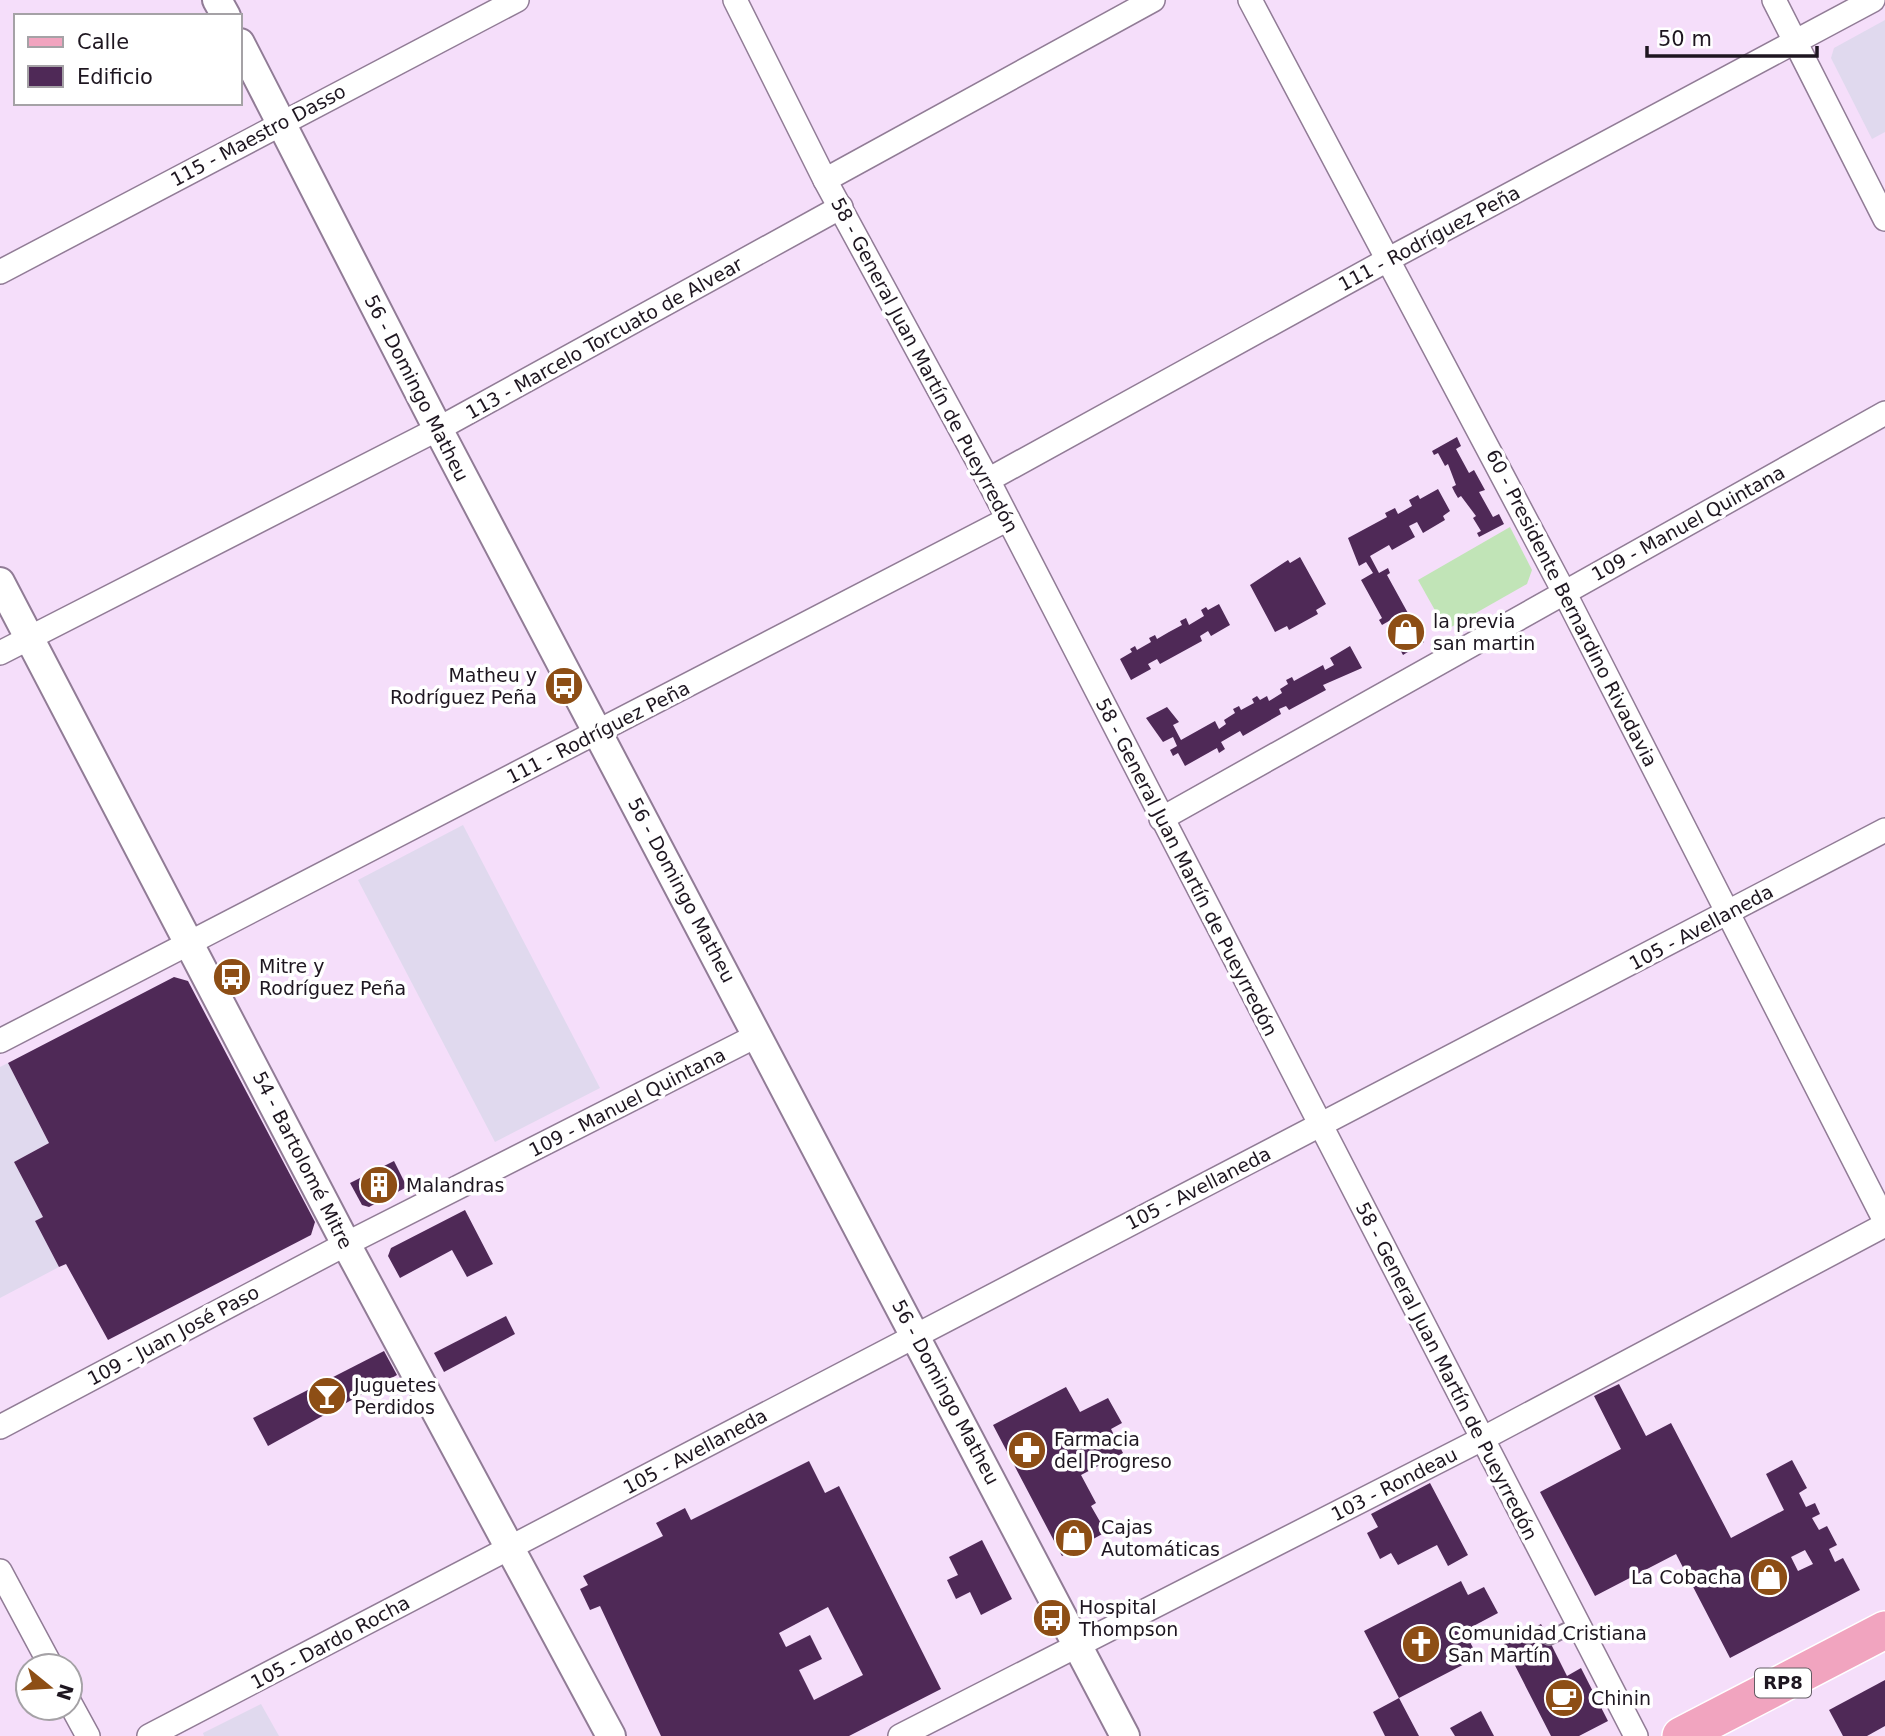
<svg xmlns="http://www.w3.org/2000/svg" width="1885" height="1736" font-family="'DejaVu Sans',sans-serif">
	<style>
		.industrial { fill: #e0d9ee }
		.green { fill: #c1e4b7 }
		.building { fill: #4f2957; fill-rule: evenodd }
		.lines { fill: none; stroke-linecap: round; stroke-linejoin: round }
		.service-casing { stroke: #917c96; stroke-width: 16 }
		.minor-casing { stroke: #917c96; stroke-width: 26 }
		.tertiary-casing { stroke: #917c96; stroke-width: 32 }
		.primary-casing { stroke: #fff; stroke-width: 40 }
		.service { stroke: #fff; stroke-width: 12 }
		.minor { stroke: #fff; stroke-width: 23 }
		.tertiary { stroke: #fff; stroke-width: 28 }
		.primary { stroke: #f1a4bf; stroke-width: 37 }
		.labels { text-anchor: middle; stroke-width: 7; stroke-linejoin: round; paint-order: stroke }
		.shield { fill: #fff; stroke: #625c63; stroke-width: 2 }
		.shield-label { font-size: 18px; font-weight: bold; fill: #1e1620 }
		.street-label { font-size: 19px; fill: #1e1620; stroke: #fff }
		.poi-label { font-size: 19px; fill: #1e1620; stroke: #fff; text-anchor: start }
	</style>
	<rect width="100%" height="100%" fill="#f5defa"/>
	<g class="industrial">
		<polygon points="1885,20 1885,132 1872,139 1831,58 1834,48"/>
		<polygon points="463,825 600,1088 495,1142 358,880"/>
		<polygon points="8,1063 49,1143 14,1162 43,1217 35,1221 59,1267 0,1298 0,1067"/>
		<polygon points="261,1704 279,1736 204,1736 203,1733"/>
	</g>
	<polygon class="green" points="1510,527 1532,570 1527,584 1446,630 1418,580"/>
	<g class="building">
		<polygon points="1457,437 1461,446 1456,449 1469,473 1474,470 1485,490 1479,492 1493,517 1499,514 1504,524 1479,537 1477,533 1481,531 1473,518 1476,516 1461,496 1458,498 1455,493 1452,487 1456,485 1448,464 1445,466 1438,453 1434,455 1432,451"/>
		<polygon points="1438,489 1450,511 1443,516 1445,520 1423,533 1417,522 1409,526 1415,537 1392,550 1389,545 1370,556 1379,573 1388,568 1390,573 1387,575 1409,615 1404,617 1407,622 1413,622 1424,642 1403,655 1396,642 1392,644 1389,639 1395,636 1389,621 1382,625 1379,620 1382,618 1361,580 1373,573 1366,562 1359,566 1348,538 1387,517 1385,513 1395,508 1398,514 1412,506 1409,500 1418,495 1420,499"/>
		<polygon points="1300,557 1326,604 1316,610 1318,614 1289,630 1287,626 1275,632 1250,585 1288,560 1290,563"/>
		<polygon points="1219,604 1230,625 1211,636 1208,631 1200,636 1202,641 1160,664 1157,659 1148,664 1151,669 1131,680 1120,659 1132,652 1130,649 1135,646 1137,650 1151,642 1149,638 1155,635 1157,639 1169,632 1182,625 1180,621 1186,618 1189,625 1204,616 1201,610 1206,607 1208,610"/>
		<polygon points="1350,646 1362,668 1323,685 1326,690 1289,710 1286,706 1279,709 1281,714 1243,736 1240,731 1221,742 1225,749 1219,753 1217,748 1185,766 1178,753 1173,756 1170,750 1177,746 1173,737 1163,742 1146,718 1167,707 1179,722 1173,725 1181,740 1215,721 1219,729 1226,724 1224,720 1235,713 1233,709 1239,706 1241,710 1254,703 1252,699 1257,696 1260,700 1267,696 1269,701 1282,693 1280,689 1288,684 1286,680 1292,677 1294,681 1323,665 1325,670 1334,665 1330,658"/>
		<polygon points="174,977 188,981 315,1222 311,1235 108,1340 66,1264 59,1267 35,1221 43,1217 14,1162 49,1143 8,1063"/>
		<polygon points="394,1161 407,1187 369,1207 362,1205 350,1183"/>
		<polygon points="465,1210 493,1264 467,1277 452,1250 400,1278 388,1256 391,1248"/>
		<polygon points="506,1316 515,1334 444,1372 434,1353"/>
		<polygon points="384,1351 397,1375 268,1446 253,1418"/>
		<path d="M1619,1384L1646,1436L1671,1423L1731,1538L1784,1510L1766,1474L1792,1460L1807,1488L1799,1493L1806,1507L1815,1503L1820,1514L1812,1518L1819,1530L1827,1526L1837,1545L1829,1549L1835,1562L1843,1558L1860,1590L1730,1658L1676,1554L1595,1596L1540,1492L1621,1449L1594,1396ZM1805,1550L1813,1564L1798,1571L1791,1557Z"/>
		<polygon points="1066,1387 1080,1412 1108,1398 1122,1423 1111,1429 1123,1453 1081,1475 1096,1503 1091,1506 1106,1532 1062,1556 993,1425"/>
		<path d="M809,1461L825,1493L839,1486L941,1689L849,1736H661L600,1606L590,1610L580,1589L588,1585L583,1576L663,1536L656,1523L685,1508L691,1520ZM828,1607L863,1675L814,1700L799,1670L822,1659L810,1635L786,1647L779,1633Z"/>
		<polygon points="1430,1483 1468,1555 1448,1566 1437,1545 1398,1565 1391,1553 1380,1559 1367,1533 1378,1527 1371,1514"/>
		<polygon points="982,1540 1012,1599 981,1615 970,1592 956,1599 947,1580 958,1575 949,1557"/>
		<polygon points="1461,1581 1468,1595 1484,1587 1498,1613 1464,1631 1478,1657 1399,1698 1419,1736 1385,1736 1373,1712 1399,1698 1364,1631"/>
		<polygon points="1541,1624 1567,1676 1581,1668 1608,1721 1579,1736 1551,1736 1504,1644"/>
		<polygon points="1885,1680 1885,1726 1867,1736 1843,1736 1829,1710"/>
		<polygon points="1481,1711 1494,1736 1455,1736 1450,1728"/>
	</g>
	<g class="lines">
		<g class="service-casing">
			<polyline id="service" points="1549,1638 1578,1624"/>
		</g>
		<g class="minor-casing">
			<g id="minor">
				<polyline points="735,0 825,180 988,480 1636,1736"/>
				<polyline points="1250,0 1564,592 1885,1221"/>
				<polyline points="1774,0 1885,219"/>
				<polyline points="825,180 1153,0"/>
				<polyline points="0,272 517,0"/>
				<polyline points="988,480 1389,259 1873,0"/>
				<polyline points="0,653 438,429 841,207"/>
				<polyline points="1161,819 1885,413"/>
				<polyline points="0,1041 1008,519"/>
				<polyline points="0,1427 346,1244 758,1035"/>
				<polyline points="0,1571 51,1666"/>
				<polyline points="70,1703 88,1736"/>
				<polyline points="149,1736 1885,830"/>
				<polyline points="900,1736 1482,1439 1885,1225"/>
			</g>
		</g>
		<g class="tertiary-casing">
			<g id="tertiary">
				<polyline points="217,0 226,16"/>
				<polyline points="240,43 438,429 1125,1736"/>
				<polyline points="0,582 346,1244 611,1736"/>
			</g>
		</g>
		<g class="primary-casing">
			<polyline id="primary" points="1681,1736 1885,1630"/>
		</g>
		<use href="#service" class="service"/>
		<use href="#minor" class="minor"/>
		<use href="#tertiary" class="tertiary"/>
		<use href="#primary" class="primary"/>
	</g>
	<defs>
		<g id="shop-disc" transform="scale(2.0125)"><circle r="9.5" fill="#8d4e15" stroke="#fff"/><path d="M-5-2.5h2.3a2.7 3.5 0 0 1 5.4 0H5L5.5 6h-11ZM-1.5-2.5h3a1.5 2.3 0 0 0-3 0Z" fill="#fff"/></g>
		<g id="bus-disc" transform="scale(2.0125)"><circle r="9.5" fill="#8d4e15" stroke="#fff"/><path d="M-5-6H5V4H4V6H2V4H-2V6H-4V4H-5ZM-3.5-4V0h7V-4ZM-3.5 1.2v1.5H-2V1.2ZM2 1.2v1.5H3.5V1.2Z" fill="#fff"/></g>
		<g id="building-disc" transform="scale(2.0125)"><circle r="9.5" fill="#8d4e15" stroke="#fff"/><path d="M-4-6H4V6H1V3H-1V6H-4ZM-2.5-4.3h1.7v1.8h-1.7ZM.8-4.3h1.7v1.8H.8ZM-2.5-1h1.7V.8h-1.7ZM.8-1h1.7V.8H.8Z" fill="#fff"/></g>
		<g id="bar-disc" transform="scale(2.0125)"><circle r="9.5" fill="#8d4e15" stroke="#fff"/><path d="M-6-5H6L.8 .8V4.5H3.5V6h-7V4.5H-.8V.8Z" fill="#fff"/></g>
		<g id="pharmacy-disc" transform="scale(2.0125)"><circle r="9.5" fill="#8d4e15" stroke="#fff"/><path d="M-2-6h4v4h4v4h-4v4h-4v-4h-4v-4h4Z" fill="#fff"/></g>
		<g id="church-disc" transform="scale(2.0125)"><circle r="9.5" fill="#8d4e15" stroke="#fff"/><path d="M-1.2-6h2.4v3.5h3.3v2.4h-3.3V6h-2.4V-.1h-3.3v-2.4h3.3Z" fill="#fff"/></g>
		<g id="cafe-disc" transform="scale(2.0125)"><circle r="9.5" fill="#8d4e15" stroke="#fff"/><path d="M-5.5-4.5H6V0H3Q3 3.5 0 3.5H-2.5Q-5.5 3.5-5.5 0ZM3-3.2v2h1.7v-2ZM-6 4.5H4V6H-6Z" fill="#fff"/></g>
	</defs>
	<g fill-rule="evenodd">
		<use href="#shop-disc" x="1406" y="632"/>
		<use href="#bus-disc" x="564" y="686"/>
		<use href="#bus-disc" x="232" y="977"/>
		<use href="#building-disc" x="379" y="1185"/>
		<use href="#bar-disc" x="327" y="1396"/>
		<use href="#pharmacy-disc" x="1027" y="1450"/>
		<use href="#shop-disc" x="1074" y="1538"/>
		<use href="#shop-disc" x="1769" y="1577"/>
		<use href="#bus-disc" x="1052" y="1618"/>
		<use href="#church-disc" x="1421" y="1644"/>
		<use href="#cafe-disc" x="1564" y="1698"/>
	</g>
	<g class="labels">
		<rect class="shield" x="1755" y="1668.5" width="56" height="29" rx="5"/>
		<g class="shield-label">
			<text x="1783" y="1689">RP8</text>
		</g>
		<g class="street-label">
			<text transform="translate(258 135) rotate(-28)" y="7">115 - Maestro Dasso</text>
			<text transform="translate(1429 238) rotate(-28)" y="7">111 - Rodríguez Peña</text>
			<text transform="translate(604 338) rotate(-29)" y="7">113 - Marcelo Torcuato de Alvear</text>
			<text transform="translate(925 365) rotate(62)" y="7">58 - General Juan Martín de Pueyrredón</text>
			<text transform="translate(417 388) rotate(63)" y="7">56 - Domingo Matheu</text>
			<text transform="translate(1688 523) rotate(-29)" y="7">109 - Manuel Quintana</text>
			<text transform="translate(1572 608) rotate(63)" y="7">60 - Presidente Bernardino Rivadavia</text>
			<text transform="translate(598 732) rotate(-27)" y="7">111 - Rodríguez Peña</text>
			<text transform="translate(1187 867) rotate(63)" y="7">58 - General Juan Martín de Pueyrredón</text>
			<text transform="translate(682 890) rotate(62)" y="7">56 - Domingo Matheu</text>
			<text transform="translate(1701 927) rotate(-28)" y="7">105 - Avellaneda</text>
			<text transform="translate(627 1102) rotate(-27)" y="7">109 - Manuel Quintana</text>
			<text transform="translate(303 1160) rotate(63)" y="7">54 - Bartolomé Mitre</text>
			<text transform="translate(1198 1188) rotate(-27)" y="7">105 - Avellaneda</text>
			<text transform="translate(173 1335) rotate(-28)" y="7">109 - Juan José Paso</text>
			<text transform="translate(1447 1371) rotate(63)" y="7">58 - General Juan Martín de Pueyrredón</text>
			<text transform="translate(946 1392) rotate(62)" y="7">56 - Domingo Matheu</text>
			<text transform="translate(695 1451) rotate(-28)" y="7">105 - Avellaneda</text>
			<text transform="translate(1394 1484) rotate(-27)" y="7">103 - Rondeau</text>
			<text transform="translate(330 1642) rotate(-28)" y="7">105 - Dardo Rocha</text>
		</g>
		<g class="poi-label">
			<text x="1433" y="628">la previa<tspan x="1433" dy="22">san martin</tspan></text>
			<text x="537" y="682" text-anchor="end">Matheu y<tspan x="537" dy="22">Rodríguez Peña</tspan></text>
			<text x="259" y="973">Mitre y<tspan x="259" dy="22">Rodríguez Peña</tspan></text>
			<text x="406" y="1192">Malandras</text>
			<text x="354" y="1392">Juguetes<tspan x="354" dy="22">Perdidos</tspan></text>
			<text x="1054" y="1446">Farmacia<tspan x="1054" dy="22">del Progreso</tspan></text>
			<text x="1101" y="1534">Cajas<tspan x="1101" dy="22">Automáticas</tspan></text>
			<text x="1742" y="1584" text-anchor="end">La Cobacha</text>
			<text x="1079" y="1614">Hospital<tspan x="1079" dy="22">Thompson</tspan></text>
			<text x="1448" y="1640">Comunidad Cristiana<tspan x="1448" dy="22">San Martín</tspan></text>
			<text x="1591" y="1705">Chinin</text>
		</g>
	</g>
	<rect x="14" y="14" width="228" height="91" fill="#ffffff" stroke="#a5a2a6" stroke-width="2"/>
	<rect x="28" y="37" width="35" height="10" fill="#f1a4bf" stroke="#a5a2a6" stroke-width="2"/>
	<text x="77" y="49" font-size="21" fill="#1e1620">Calle</text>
	<rect x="28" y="66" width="35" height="21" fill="#4f2957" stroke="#a5a2a6" stroke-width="2"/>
	<text x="77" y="84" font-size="21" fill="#1e1620">Edificio</text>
	<g transform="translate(49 1687) rotate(108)"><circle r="33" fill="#ffffff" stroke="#a5a2a6" stroke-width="2"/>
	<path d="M0-5L12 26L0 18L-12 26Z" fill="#8d4e15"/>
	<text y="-10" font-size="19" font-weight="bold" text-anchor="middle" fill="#1e1620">N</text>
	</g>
	<path d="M1647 46v10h170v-10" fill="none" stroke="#1e1620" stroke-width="3.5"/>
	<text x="1658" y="46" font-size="21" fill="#1e1620" stroke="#ffffff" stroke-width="5" paint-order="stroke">50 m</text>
</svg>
